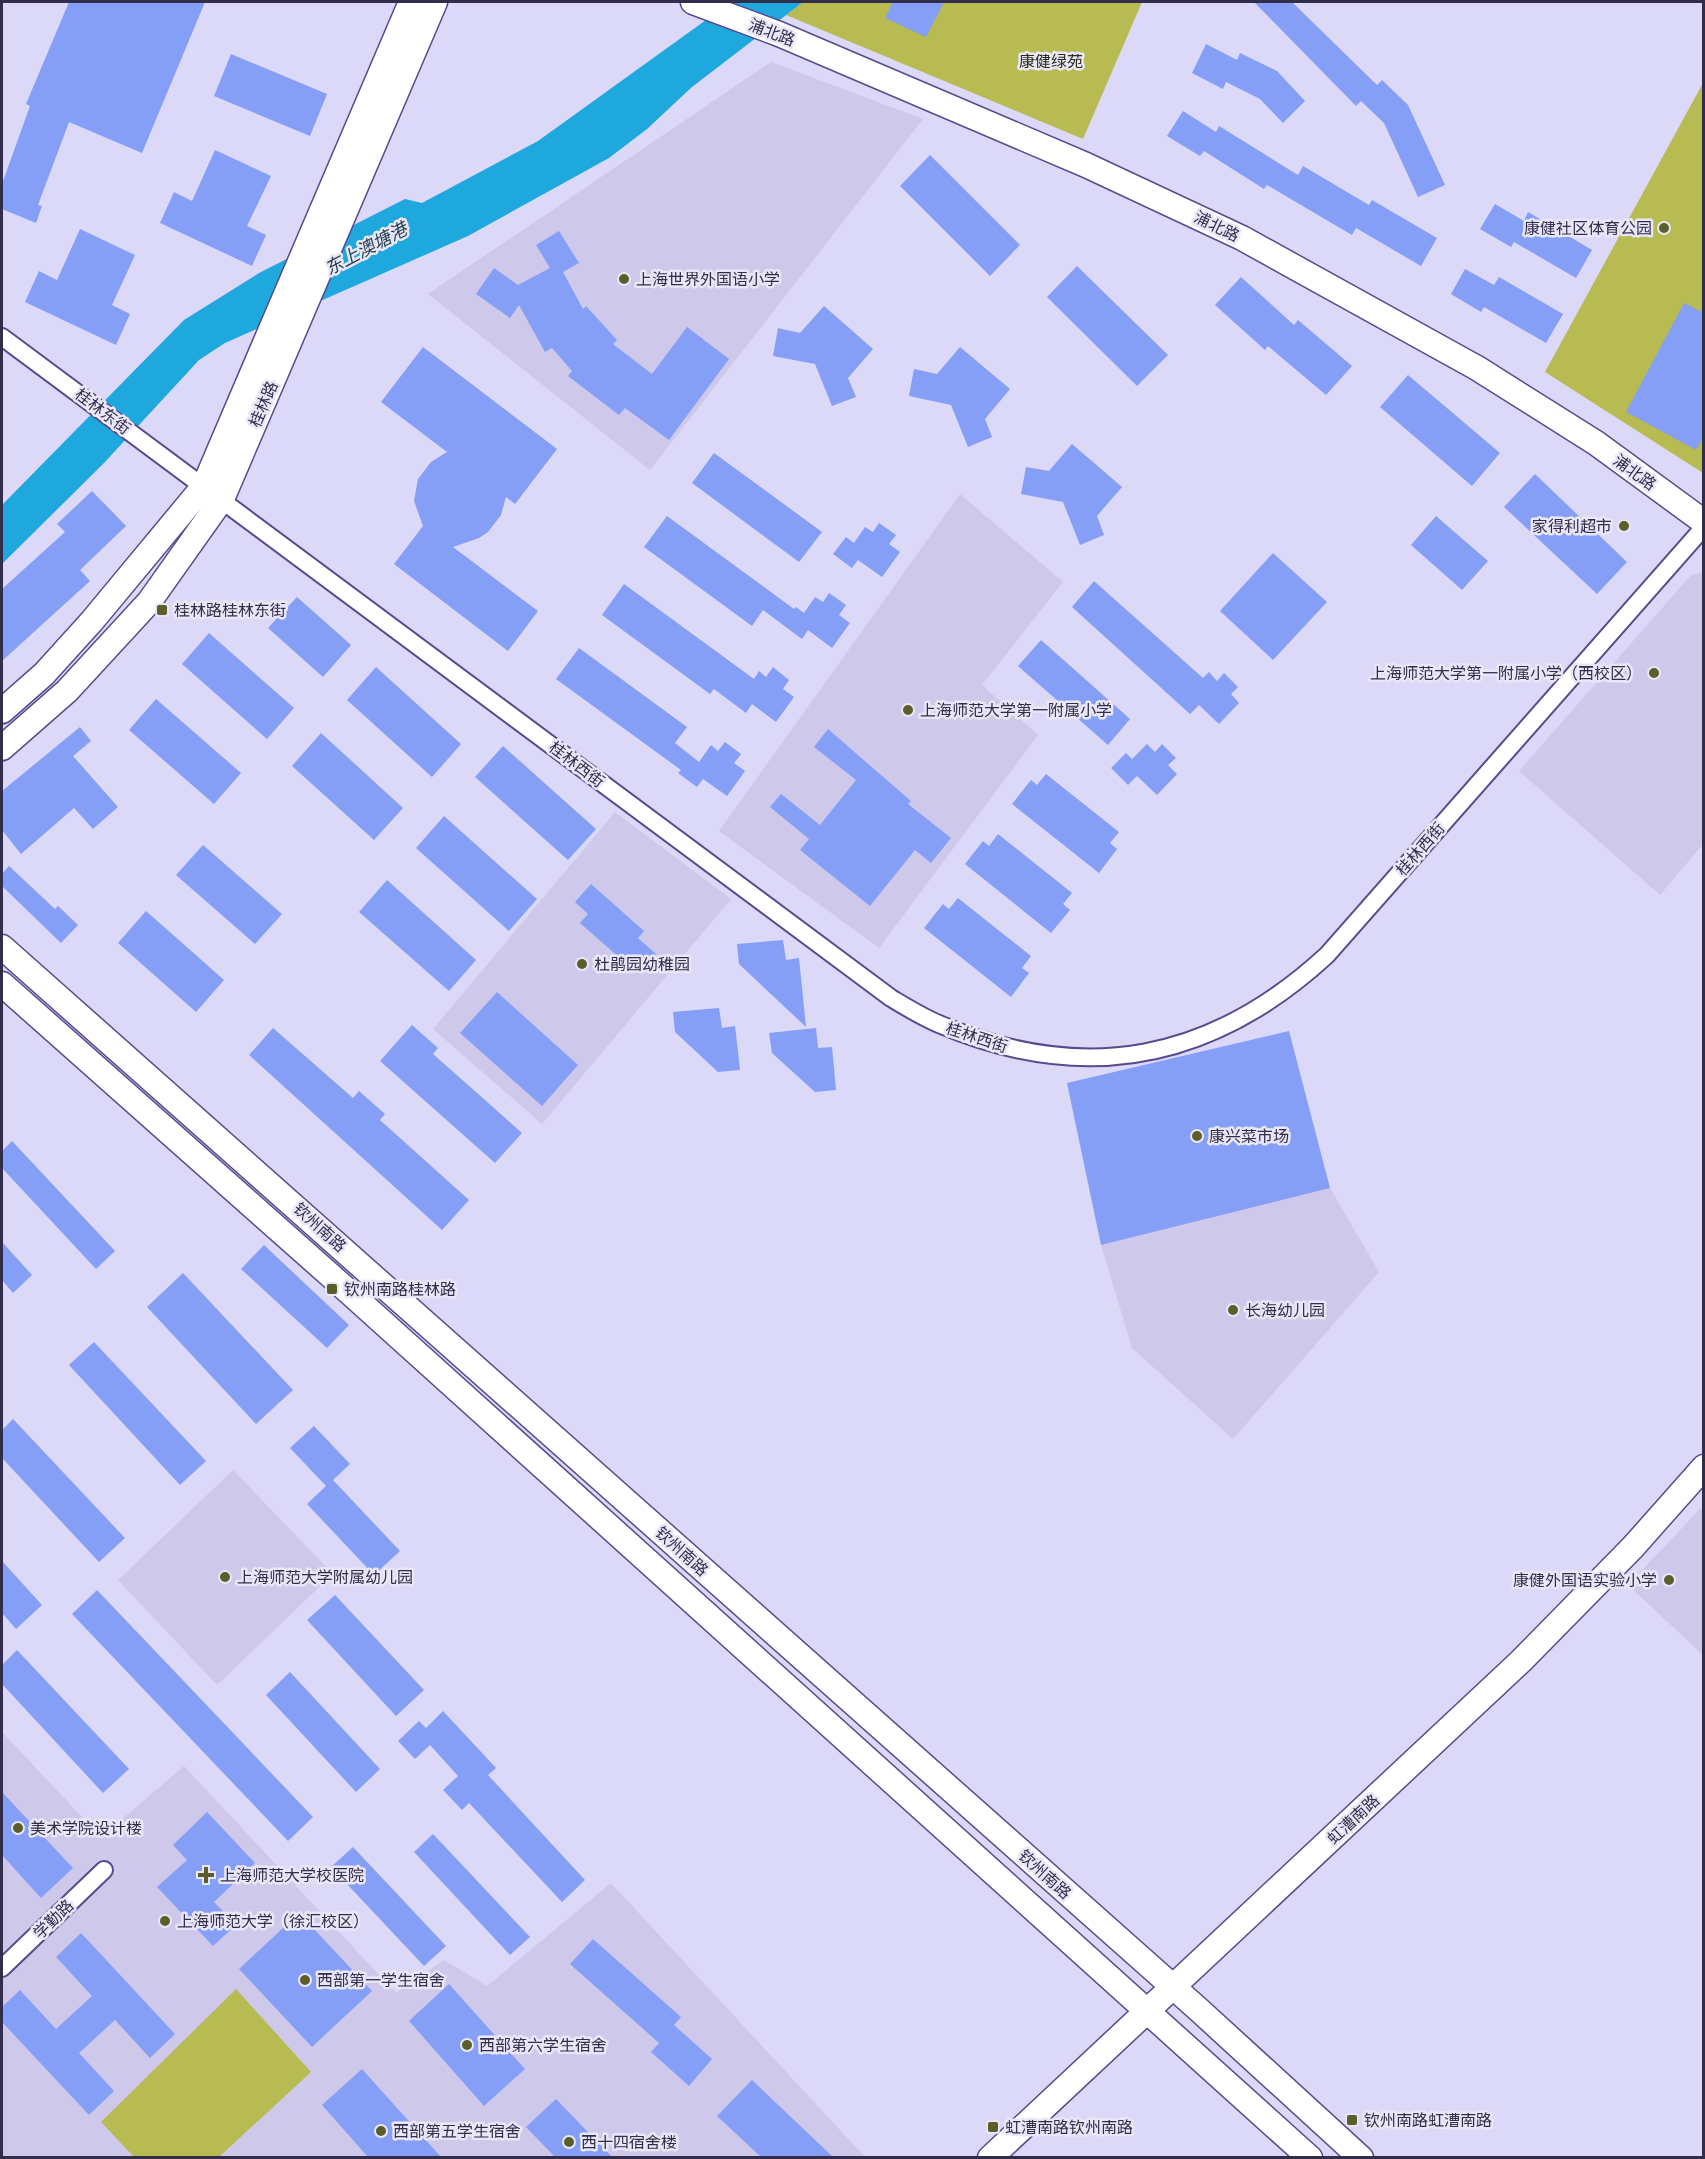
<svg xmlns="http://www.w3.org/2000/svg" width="1705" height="2159" font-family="'Fira Sans Condensed','Noto Sans SC',sans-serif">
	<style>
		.built { fill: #cec9eb }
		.green { fill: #b7bb52 }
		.water { fill: #1ea8dd }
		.building { fill: #859ef6 }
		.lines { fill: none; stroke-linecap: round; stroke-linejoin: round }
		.street-casing { stroke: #584a8e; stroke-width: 20 }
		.secondary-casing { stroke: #584a8e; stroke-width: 27 }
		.street { stroke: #fff; stroke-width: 16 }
		.secondary { stroke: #fff; stroke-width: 24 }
		.poi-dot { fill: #5b5e2b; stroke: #e9e7f7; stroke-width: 2 }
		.labels { text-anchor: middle; stroke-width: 5; stroke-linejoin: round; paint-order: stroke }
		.street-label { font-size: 16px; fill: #332d4c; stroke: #e9e7f7 }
		.park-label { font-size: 16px; fill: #2b2c14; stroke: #e9e7f7 }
		.poi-label { font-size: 16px; fill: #332d4c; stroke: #e9e7f7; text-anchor: start }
		.water-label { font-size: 18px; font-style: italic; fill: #253f4c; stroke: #e9e7f7 }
	</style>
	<rect width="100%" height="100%" fill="#dcd8f7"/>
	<g class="built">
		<polygon points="771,62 923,119 650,470 428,294"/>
		<polygon points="960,494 1063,582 982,685 1038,735 879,948 719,831"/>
		<polygon points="1703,572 1703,844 1660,895 1519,771 1691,575"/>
		<polygon points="615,812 731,899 542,1124 433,1029"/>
		<polygon points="1330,1188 1379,1272 1233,1439 1132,1348 1101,1245"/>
		<polygon points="233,1470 333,1574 217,1685 118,1580"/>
		<polygon points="1703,1506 1703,1655 1628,1585"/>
		<polygon points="2,1732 101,1837 184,1766 396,1993 444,1960 487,1986 611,1883 865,2157 2,2157"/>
	</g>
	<g class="green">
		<polygon points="803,2 1142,2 1083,139 786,15"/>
		<polygon points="1703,83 1703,473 1545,372"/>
		<polygon points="236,1989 311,2072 219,2157 134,2157 101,2122"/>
	</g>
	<polygon class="water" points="731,2 803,2 692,87 647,129 609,158 468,236 225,343 199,360 104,463 2,564 2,505 184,320 259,273 405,199 422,203 538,141"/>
	<g class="building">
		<polygon points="69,2 205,2 142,153 69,122 38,205 42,206 36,223 2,209 2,184 30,106 26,104"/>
		<polygon points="893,2 944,2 926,37 885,18"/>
		<polygon points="1254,2 1292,2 1377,85 1382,80 1408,105 1445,185 1418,197 1384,123 1361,101 1356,106"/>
		<polygon points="1206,44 1237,60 1240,53 1277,71 1305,101 1283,123 1260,99 1226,82 1223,89 1192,73"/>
		<polygon points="231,54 327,94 310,136 214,96"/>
		<polygon points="1183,111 1216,132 1219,126 1298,175 1303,166 1369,205 1372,200 1437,238 1421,266 1356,228 1352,235 1267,185 1264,189 1204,151 1200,156 1167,136"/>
		<polygon points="215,150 271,176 247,226 266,235 252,266 160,223 174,192 192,201"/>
		<polygon points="930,155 1020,245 990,276 900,186"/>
		<polygon points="1495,204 1524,221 1528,212 1592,250 1576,278 1514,242 1511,247 1480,229"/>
		<polygon points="80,229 135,255 112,305 130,314 116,345 25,302 39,271 57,280"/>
		<polygon points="559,231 579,263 563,272 583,309 586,306 617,340 613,344 652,374 687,327 729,359 669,440 625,408 619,415 568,376 572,371 552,348 545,352 519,305 510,318 476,294 494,268 518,285 550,268 536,245"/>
		<polygon points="1077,266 1168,355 1137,386 1047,297"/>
		<polygon points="1465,269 1494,285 1499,277 1563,314 1546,343 1484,307 1481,312 1451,294"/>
		<polygon points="1241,277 1294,325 1298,320 1352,366 1326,395 1268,346 1265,350 1215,305"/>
		<polygon points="1684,303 1704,313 1704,436 1696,450 1626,412"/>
		<polygon points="824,306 873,349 848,378 856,397 832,406 815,364 773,356 778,328 800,333"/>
		<polygon points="423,347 557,449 515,504 506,497 501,515 488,532 479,538 453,547 538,611 508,651 394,564 423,526 414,501 418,479 431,462 447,452 381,402"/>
		<polygon points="960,347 1010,389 985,419 992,437 968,447 951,405 909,396 914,369 937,374"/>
		<polygon points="1408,375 1500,453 1472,486 1380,407"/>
		<polygon points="1072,444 1122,487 1097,516 1104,535 1080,545 1063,502 1021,494 1026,467 1049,471"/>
		<polygon points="714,453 822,532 799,562 692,483"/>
		<polygon points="1535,474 1627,562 1597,594 1504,507"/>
		<polygon points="92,491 126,526 80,570 90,581 2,661 2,589 65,532 57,524"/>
		<polygon points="667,516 794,609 796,607 804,613 815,597 823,602 829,593 846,605 839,615 850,623 832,648 808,630 802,639 763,610 752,626 644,547"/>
		<polygon points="1436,516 1488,561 1462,590 1411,545"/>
		<polygon points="879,523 896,535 889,544 900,552 882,577 858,560 852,568 833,554 846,537 854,543 865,527 873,532"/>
		<polygon points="1273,553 1327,602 1273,660 1220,611"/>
		<polygon points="1094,581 1203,678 1209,672 1217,681 1224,673 1238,687 1231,694 1239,703 1219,724 1199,705 1190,714 1072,607"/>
		<polygon points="624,584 754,679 759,671 766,677 773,667 789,680 783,689 794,697 776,722 752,704 746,713 714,689 710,694 602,615"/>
		<polygon points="297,597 351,645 323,677 268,628"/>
		<polygon points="209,633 294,708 267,739 182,664"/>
		<polygon points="1041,640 1130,719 1108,745 1018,666"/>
		<polygon points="579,648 687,727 675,743 699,762 711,745 718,751 725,742 741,754 734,763 745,771 727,796 703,779 697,787 678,773 681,770 556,679"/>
		<polygon points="376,667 461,744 432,777 347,700"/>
		<polygon points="156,699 241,773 214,804 129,730"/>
		<polygon points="80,727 91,741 73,756 118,807 93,829 74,808 21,854 2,830 2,791"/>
		<polygon points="828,729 911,801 908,804 951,838 931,863 915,850 870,906 800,850 809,839 770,807 781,794 820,825 856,780 814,747"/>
		<polygon points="321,733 403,808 374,840 292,766"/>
		<polygon points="1147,744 1155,752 1162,744 1176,758 1168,765 1177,774 1157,795 1137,776 1128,785 1111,768 1126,753 1132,759"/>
		<polygon points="503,746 596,829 568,860 475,777"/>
		<polygon points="1046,774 1119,832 1110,843 1117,849 1099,873 1012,804 1031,780 1037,785"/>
		<polygon points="444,816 537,899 509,931 416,848"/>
		<polygon points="998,834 1072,893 1063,904 1070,910 1051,933 965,864 983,841 989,846"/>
		<polygon points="203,845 282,914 255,944 176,875"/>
		<polygon points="9,866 55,909 58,906 78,925 61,943 2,886 2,874"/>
		<polygon points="387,880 476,960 449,991 359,912"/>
		<polygon points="591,884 644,931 638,938 656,954 638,974 580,923 588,914 575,902"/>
		<polygon points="958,898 1031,956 1022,968 1029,973 1011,997 924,928 943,904 949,909"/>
		<polygon points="146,911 224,980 196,1012 118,943"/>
		<polygon points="783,940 786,960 799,958 806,1027 739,964 737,944"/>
		<polygon points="497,992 578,1065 542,1106 460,1033"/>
		<polygon points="719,1008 722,1028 735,1026 740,1070 718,1072 675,1032 673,1012"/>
		<polygon points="412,1025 438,1048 433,1054 522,1133 495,1163 380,1061"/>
		<polygon points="273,1028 353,1098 359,1091 385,1114 380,1120 469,1200 442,1230 249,1055"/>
		<polygon points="816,1028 818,1048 832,1047 836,1090 815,1092 772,1053 769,1033"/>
		<polygon points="1289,1031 1330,1188 1101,1245 1067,1083"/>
		<polygon points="12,1141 115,1251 96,1269 2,1168 2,1151"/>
		<polygon points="2,1242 32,1275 13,1293 2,1280"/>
		<polygon points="264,1245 349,1325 327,1348 241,1269"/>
		<polygon points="183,1273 293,1390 256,1424 147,1307"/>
		<polygon points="94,1342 206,1461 180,1485 69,1365"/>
		<polygon points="13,1419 125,1538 99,1562 2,1458 2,1430"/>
		<polygon points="314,1426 350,1464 333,1480 400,1551 374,1575 307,1504 326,1486 290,1448"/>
		<polygon points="2,1561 42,1605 16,1629 2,1613"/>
		<polygon points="97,1590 313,1817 288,1841 72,1614"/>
		<polygon points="335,1595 424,1690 396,1716 307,1620"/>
		<polygon points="17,1650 129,1769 103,1793 2,1684 2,1665"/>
		<polygon points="290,1672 380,1769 356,1792 266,1695"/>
		<polygon points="443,1711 496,1768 488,1775 585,1880 562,1902 469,1803 462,1810 443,1790 458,1776 430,1745 415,1759 398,1741 419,1721 426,1728"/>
		<polygon points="2,1792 73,1868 41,1898 2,1855"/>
		<polygon points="207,1812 255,1863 214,1902 236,1925 213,1946 157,1887 187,1860 173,1845"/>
		<polygon points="433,1834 530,1937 510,1955 414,1852"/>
		<polygon points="353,1847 446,1946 424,1966 331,1867"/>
		<polygon points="299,1913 372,1991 312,2047 239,1969"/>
		<polygon points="81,1933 175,2034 150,2058 115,2020 79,2053 114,2091 89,2115 2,2022 2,2007 20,1990 56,2029 92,1996 56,1957"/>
		<polygon points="593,1939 681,2017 674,2025 712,2059 689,2086 651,2052 659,2043 570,1964"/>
		<polygon points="449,1984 525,2069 484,2106 409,2021"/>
		<polygon points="362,2069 441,2157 368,2157 322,2105"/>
		<polygon points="752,2080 833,2157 761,2157 717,2116"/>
		<polygon points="556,2099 612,2157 555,2157 526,2127"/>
	</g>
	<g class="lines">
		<g class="street-casing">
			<g id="street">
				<path d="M2,337L891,998C906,1007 922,1017 939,1024C1084,1086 1212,1061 1327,955L1704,527"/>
				<polyline points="2,1968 104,1870"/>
			</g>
		</g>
		<g class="secondary-casing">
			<g id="secondary">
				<polyline points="693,2 779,34 1086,165 1242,238 1477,368 1596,443 1704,522"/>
				<polyline points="2,711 44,674 92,621 204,486 411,2"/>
				<polyline points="2,748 67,691 149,602 222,499 435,2"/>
				<polyline points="2,947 1198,2009 1361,2158"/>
				<polyline points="2,984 339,1283 1310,2158"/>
				<polyline points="990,2158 1521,1661 1633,1547 1704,1467"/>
			</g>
		</g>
		<use href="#street" class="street"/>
		<use href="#secondary" class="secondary"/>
	</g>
	<g class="poi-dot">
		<circle cx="1664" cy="228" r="6"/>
		<circle cx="624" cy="279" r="6"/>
		<circle cx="1624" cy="526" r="6"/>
		<rect x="156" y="604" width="12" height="12" rx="3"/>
		<circle cx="1654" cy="673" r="6"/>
		<circle cx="908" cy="710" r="6"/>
		<circle cx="582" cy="964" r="6"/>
		<circle cx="1197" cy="1136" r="6"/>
		<rect x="326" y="1283" width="12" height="12" rx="3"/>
		<circle cx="1233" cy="1310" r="6"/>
		<circle cx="225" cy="1577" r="6"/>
		<circle cx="1669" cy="1580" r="6"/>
		<circle cx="18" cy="1828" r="6"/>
		<path d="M203 1866h6v6h6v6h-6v6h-6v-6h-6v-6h6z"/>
		<circle cx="165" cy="1921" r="6"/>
		<circle cx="305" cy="1980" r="6"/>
		<circle cx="467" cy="2045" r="6"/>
		<rect x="1346" y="2114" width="12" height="12" rx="3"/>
		<rect x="987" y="2121" width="12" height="12" rx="3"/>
		<circle cx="381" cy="2131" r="6"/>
		<circle cx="569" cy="2142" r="6"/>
	</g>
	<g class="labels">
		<g class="street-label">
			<text transform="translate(772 32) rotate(21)" y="6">浦北路</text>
			<text transform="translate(1217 226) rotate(26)" y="6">浦北路</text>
			<text transform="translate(263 404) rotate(-67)" y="6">桂林路</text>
			<text transform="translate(103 411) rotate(37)" y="6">桂林东街</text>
			<text transform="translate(1635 472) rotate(36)" y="6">浦北路</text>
			<text transform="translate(577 764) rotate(37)" y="6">桂林西街</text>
			<text transform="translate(1420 849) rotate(-49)" y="6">桂林西街</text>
			<text transform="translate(977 1037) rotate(18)" y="6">桂林西街</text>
			<text transform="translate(320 1227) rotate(42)" y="6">钦州南路</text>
			<text transform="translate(682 1551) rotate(42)" y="6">钦州南路</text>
			<text transform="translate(1353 1819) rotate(-43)" y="6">虹漕南路</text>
			<text transform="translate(1045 1874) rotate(42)" y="6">钦州南路</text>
			<text transform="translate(53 1919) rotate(-44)" y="6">学勤路</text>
		</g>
		<g class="park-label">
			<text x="1051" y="67">康健绿苑</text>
		</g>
		<g class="poi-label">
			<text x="1652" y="234" text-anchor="end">康健社区体育公园</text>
			<text x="636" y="285">上海世界外国语小学</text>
			<text x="1612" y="532" text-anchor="end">家得利超市</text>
			<text x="174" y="616">桂林路桂林东街</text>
			<text x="1642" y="679" text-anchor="end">上海师范大学第一附属小学（西校区）</text>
			<text x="920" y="716">上海师范大学第一附属小学</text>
			<text x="594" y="970">杜鹃园幼稚园</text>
			<text x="1209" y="1142">康兴菜市场</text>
			<text x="344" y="1295">钦州南路桂林路</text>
			<text x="1245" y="1316">长海幼儿园</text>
			<text x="237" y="1583">上海师范大学附属幼儿园</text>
			<text x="1657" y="1586" text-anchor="end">康健外国语实验小学</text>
			<text x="30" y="1834">美术学院设计楼</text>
			<text x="220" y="1881">上海师范大学校医院</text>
			<text x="177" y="1927">上海师范大学（徐汇校区）</text>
			<text x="317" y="1986">西部第一学生宿舍</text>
			<text x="479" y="2051">西部第六学生宿舍</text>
			<text x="1364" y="2126">钦州南路虹漕南路</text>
			<text x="1005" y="2133">虹漕南路钦州南路</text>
			<text x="393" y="2137">西部第五学生宿舍</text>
			<text x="581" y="2148">西十四宿舍楼</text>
		</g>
		<g class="water-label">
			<text transform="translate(366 249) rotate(-28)" y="6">东上澳塘港</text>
		</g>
	</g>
	<rect width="1705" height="2159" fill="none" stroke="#332d4c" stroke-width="6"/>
</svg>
